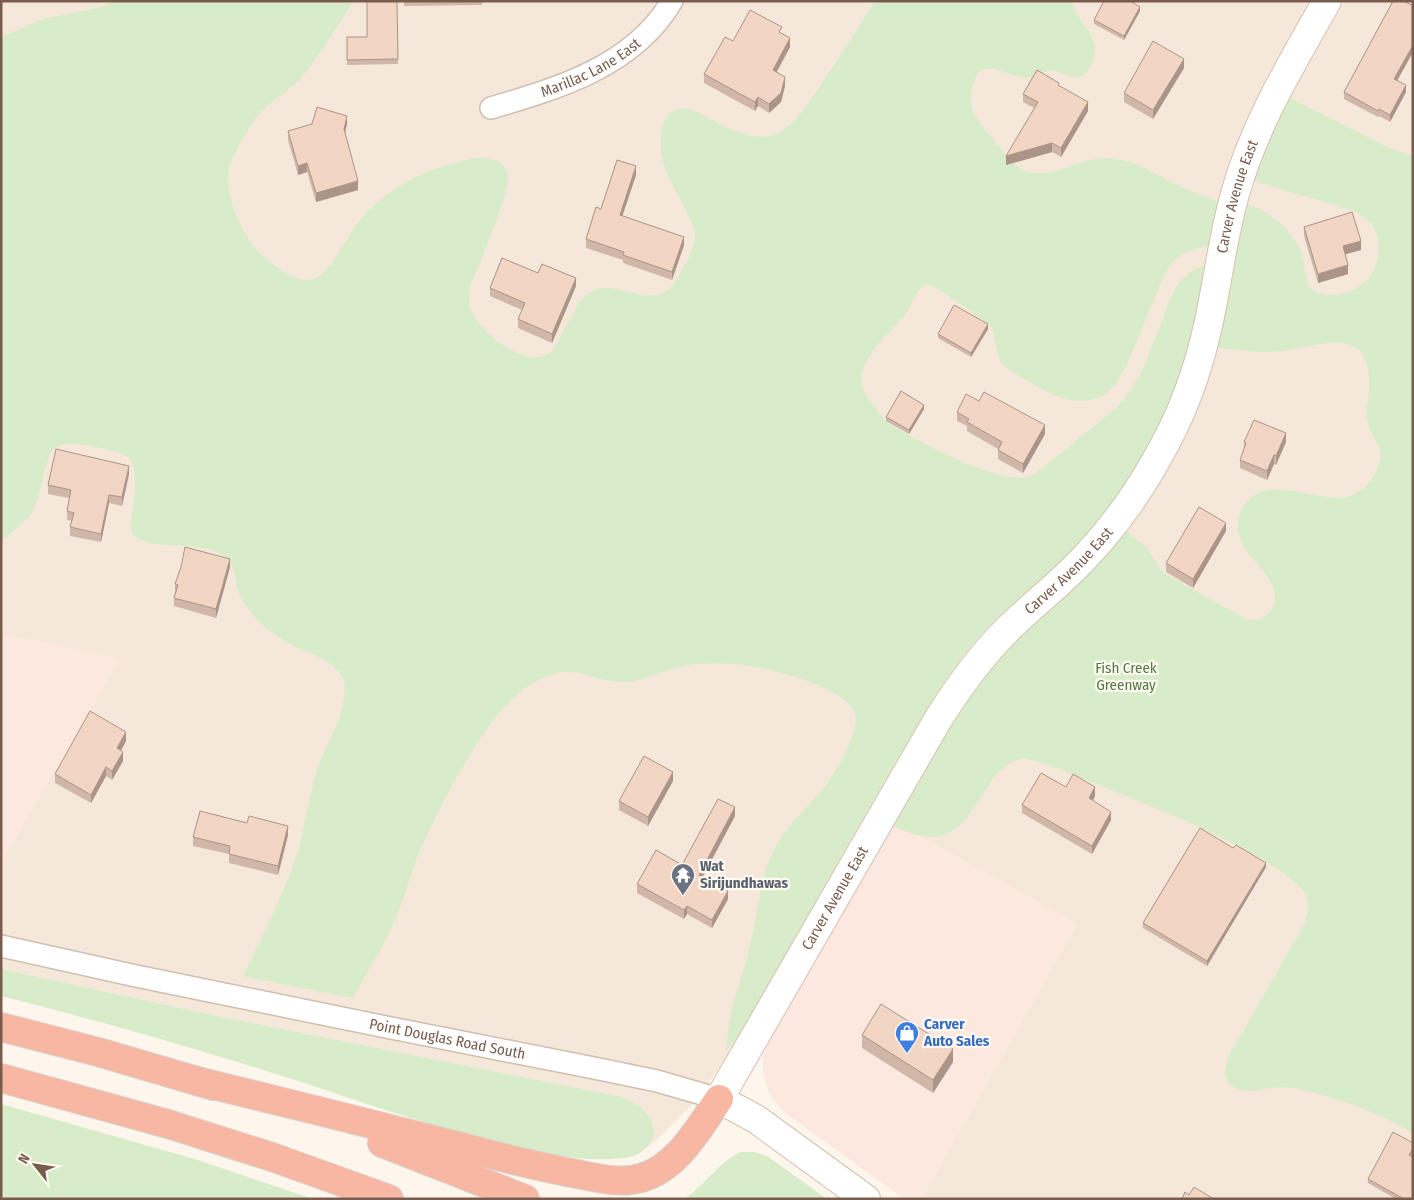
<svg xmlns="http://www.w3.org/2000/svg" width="1414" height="1200" font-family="'Fira Sans Condensed',sans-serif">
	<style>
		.residential { fill: #f5e8da }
		.commercial { fill: #fde8e0 }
		.green { fill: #d8ecc9 }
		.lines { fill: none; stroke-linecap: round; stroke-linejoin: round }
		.street-casing { stroke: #d1beb0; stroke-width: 24 }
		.secondary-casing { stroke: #d6c0b0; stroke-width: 30 }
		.highway-casing { stroke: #dad1cd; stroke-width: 30 }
		.street { stroke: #fff; stroke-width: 21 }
		.secondary { stroke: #fff; stroke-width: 28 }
		.highway { stroke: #f7b7a3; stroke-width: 28 }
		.wall { fill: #d1b7a8 }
		.shaded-wall { fill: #aa9588 }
		.building { fill: #f3d5c3; stroke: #aa9588 }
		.labels { text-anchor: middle; stroke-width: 4.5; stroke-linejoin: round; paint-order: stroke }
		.street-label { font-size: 15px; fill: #7a5c4d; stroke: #fffaf3 }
		.park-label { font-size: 15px; fill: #537a41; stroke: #fffaf3 }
		.worship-label { font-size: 15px; font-weight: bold; fill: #5b616d; stroke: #fffaf3; text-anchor: start }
		.shop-label { font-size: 15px; font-weight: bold; fill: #366cbe; stroke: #fffaf3; text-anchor: start }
	</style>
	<rect width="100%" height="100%" fill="#fdf6ec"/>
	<g class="residential">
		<polygon points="1,1 1311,1 1266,81 1248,117 1238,142 1226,175 1219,202 1206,266 1057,567 996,620 975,642 950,674 922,718 742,1031 718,1070 697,1098 686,1111 659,1138 641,1152 649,1144 654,1131 628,1099 622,1097 217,1016 1,969"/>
		<polygon points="1344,1 1413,1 1413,723 1110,550 1126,531 1146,502 1231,275 1247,205 1267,145 1296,86"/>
		<polygon points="951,726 1413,879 1413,1199 921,1199 1077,924 894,822"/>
	</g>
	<g class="commercial">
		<polygon points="1,633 120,659 1,863"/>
		<polygon points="894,822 1077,924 921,1199 904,1199 785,1113 772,1099 769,1092 766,1084 763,1071 763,1058 769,1040"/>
	</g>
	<g class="green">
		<path d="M114,1H354C347,10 342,20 335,30C326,44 316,59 305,73C293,88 277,97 263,110C255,117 251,126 245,135C239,145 232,156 229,169C224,195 242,236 261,254C272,265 297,284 314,279C331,273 347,235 360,220C384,192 419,171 455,163C469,159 486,154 499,162C503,165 507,169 508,174C511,191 479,264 471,284C469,292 468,299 470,307C476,329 511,355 533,357C541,358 548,355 554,349L579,302C607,267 642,311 669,289C675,284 679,277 682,270C688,260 695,248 695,235C695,228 691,221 688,214C676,187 658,168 661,137C661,128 664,119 670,113C675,109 682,107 688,109C696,110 704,116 712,120C730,130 759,144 780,132C801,119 814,94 828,74C844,50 859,26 875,1H1072C1077,23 1102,36 1093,59C1091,64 1089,69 1086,73C1077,83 1064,72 1054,71C1045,69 1039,77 1029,78C1006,78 978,50 972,90C968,114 980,123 994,140C1003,151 1012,166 1026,171C1053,181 1080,156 1110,158C1134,160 1153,173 1173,183C1188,190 1204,196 1219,202L1210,246L1188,251L1182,254L1172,262L1162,280L1126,367C1121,375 1117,383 1111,389C1087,412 1054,397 1031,383C1021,377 1010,372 1003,364C994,353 997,340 992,328C990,324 935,285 930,285C916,283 912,306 905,315C891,332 858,358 862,383C863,390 868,397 872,403C878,412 884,422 895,427C922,443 1001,487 1031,476C1038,473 1043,467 1049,462C1072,445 1094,426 1117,407C1141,382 1151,348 1164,316C1169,302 1174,286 1186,276C1191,270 1199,268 1206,266C1201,297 1196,329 1186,360C1164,428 1126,495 1077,547C1055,570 1028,589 1005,611C984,630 965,653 949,676C922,715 899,757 875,797C830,875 787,953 742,1031L736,1039L726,1051C727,1033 730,1015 735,997C740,980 746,963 750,945C759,911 759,872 779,841C789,825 804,811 817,796C831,780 843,760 851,740C854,732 857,723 855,714C850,690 783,672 761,668C734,663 702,661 675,668C659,672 645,680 628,682C601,685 581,666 554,674C509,687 482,735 459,773C444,800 430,827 418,855C410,876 405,897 396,917C384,945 368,971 353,998L243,976C262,936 283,897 297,854C305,828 308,800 316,773C324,749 354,700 342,677C333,659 309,654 292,645C279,638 266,629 256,618C249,610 243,602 239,593C234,580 237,564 224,556C198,538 153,553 133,535C129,528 131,520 132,512C134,498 140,464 127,456C119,451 109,450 100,448C85,445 69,441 54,448C42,466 43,489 34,508C28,522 12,531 1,542V37L43,19L98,8Z"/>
		<path d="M1290,98L1389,148L1413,156V1134C1392,1120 1371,1111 1347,1103C1329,1097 1311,1091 1292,1088C1285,1087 1277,1087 1269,1088C1257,1090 1244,1094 1232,1086C1220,1078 1226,1063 1231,1052L1304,925C1308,914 1311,902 1304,892C1300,885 1291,880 1285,874C1271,864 1255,855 1240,847C1193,822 1143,803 1094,783C1078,777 1038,759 1023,759C1013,760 1003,767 997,774C972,804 963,848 913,834C906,832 899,829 892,826L960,710L982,679L1012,645L1110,550L1126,531L1147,548L1161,570L1167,575L1244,618C1253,621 1261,621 1268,613C1292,588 1248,560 1240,539C1236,528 1237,516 1244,506C1277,459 1344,533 1375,473C1389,445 1371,443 1367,420C1365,410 1369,400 1369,390C1373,317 1316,350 1272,352C1254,353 1235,350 1216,347L1247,205C1270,209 1298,236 1303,258C1305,267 1304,279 1310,287C1324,304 1361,291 1371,276C1380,261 1382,239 1372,225C1367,219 1361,215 1354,211L1254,181L1267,145Z"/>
		<path d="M1,969L217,1016L622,1097C646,1105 669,1132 641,1152C633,1158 621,1158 612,1159C574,1161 537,1152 500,1143C431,1127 363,1102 295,1080C198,1049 100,1021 1,996Z"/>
		<polygon points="1,1104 198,1160 313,1199 1,1199"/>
		<path d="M741,1152H754L767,1156L827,1199H684C703,1187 722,1159 741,1152Z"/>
	</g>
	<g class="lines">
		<g class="street-casing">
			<g id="street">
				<path id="s1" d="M491,108C559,88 634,66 672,1"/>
				<path id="s2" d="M1,946L136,976L386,1027L599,1069L657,1081L719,1099"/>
			</g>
		</g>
		<g class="secondary-casing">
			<g id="secondary">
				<path id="s3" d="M866,1199L756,1119L719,1099L937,721C957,689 979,658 1006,631C1032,605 1063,582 1088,554C1119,521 1144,484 1165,444C1189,400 1204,351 1213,301C1220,265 1225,229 1235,194C1254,125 1292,63 1327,1"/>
			</g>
		</g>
		<g class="highway-casing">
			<g id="highway">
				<polyline points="1,1027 98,1052 214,1086"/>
				<polyline points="1,1078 168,1124 272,1157 389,1199"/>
				<path d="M197,1081C287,1103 376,1125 466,1148C503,1158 539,1167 577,1174C597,1178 620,1184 641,1178C677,1168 699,1128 719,1099"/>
				<polyline points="382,1143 525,1199"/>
			</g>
		</g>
		<use href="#street" class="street"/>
		<use href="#secondary" class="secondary"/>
		<use href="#highway" class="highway"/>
	</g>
	<g class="wall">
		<polygon points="397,1 398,64 347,65 347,37 367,37"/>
		<polygon points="404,1 482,1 482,5 404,6"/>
		<polygon points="1413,6 1413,52 1397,81 1406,92 1390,122 1379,116 1378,117 1344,99 1344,92"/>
		<polygon points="1140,11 1124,40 1094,24 1094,20"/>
		<polygon points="782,33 790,47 776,72 785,86 781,102 769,113 758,106 755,111 704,83 704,74 733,41"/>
		<polygon points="1184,68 1153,119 1124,102 1124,93"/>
		<polygon points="1059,86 1088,111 1061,157 1052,152 1006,165 1034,108 1023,102 1023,94"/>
		<polygon points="347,124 345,133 358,190 316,202 307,172 298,175 288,140 288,131"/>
		<polygon points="636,175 622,216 684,245 672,280 623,263 623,260 586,248 586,239 601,209"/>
		<polygon points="1304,227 1361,250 1345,254 1348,274 1318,283 1304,236"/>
		<polygon points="538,273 576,286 552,343 518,328 518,319 522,310 490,296 490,288"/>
		<polygon points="988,329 971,357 938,338 938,334"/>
		<polygon points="924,409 909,434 886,421 886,417"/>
		<polygon points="957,412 1045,434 1023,473 998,459 998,449 967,431 967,426 957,421"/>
		<polygon points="1244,442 1286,442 1276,465 1274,464 1267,480 1240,468 1240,460 1244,449"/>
		<polygon points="129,474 122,506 109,503 101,542 70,536 70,527 72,521 67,520 67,511 69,498 48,494 48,485"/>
		<polygon points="1226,531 1193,588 1166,572 1166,563"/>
		<polygon points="230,567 216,618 174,606 174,598 176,593 175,593 175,584"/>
		<polygon points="126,741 121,751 123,761 112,780 106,776 91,803 55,783 55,774"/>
		<polygon points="673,781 648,826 619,810 619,801"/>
		<polygon points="1066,787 1095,796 1093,801 1111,820 1092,854 1022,813 1022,805"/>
		<polygon points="735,816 703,877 728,899 712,928 687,914 684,919 637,893 637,884 682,865"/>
		<polygon points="288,835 278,875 229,863 229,854 193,846 193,837"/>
		<polygon points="1266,867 1207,966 1143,928 1143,923"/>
		<polygon points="862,1035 953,1062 933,1093 862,1048"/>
		<polygon points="1413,1143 1413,1153 1411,1156 1413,1199 1396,1199 1368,1183 1368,1179"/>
	</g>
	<g class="shaded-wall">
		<polygon points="1140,7 1140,11 1124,40 1124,36"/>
		<polygon points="790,38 790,47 773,79 773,70"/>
		<polygon points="1413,45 1413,52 1394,86 1394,79"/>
		<polygon points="1184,59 1184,68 1153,119 1153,110"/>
		<polygon points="785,77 785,86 781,102 769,113 769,104"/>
		<polygon points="1406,85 1406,92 1390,122 1390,115"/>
		<polygon points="758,97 758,106 755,111 755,102"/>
		<polygon points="1088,102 1088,111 1061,157 1061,148"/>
		<polygon points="347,116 347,124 344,137 344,129"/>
		<polygon points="1052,143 1052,152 1006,165 1006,156"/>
		<polygon points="307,163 307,172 298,175 298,166"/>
		<polygon points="636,166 636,175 620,223 620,215"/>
		<polygon points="358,181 358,190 316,202 316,193"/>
		<polygon points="684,237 684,245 672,280 672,272"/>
		<polygon points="1361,241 1361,250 1343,255 1343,246"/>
		<polygon points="1348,265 1348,274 1318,283 1318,274"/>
		<polygon points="576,278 576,286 552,343 552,334"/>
		<polygon points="988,324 988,329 971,357 971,353"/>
		<polygon points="924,405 924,409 909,434 909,430"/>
		<polygon points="1045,425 1045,434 1023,473 1023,464"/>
		<polygon points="1286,433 1286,442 1276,465 1276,456"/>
		<polygon points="1274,455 1274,464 1267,480 1267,471"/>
		<polygon points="129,466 129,474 122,506 122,497"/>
		<polygon points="109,495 109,503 101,542 101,534"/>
		<polygon points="1226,523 1226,531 1193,588 1193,579"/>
		<polygon points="230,559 230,567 216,618 216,609"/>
		<polygon points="126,732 126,741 117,757 117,748"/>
		<polygon points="123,752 123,761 112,780 112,771"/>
		<polygon points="106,767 106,776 91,803 91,795"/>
		<polygon points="673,772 673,781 648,826 648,817"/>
		<polygon points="1095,787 1095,796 1089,807 1089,798"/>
		<polygon points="735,807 735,816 699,883 699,875"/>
		<polygon points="1111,812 1111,820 1092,854 1092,846"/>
		<polygon points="288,826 288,835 278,875 278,866"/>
		<polygon points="1266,863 1266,867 1207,966 1207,961"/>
		<polygon points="728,891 728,899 712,928 712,920"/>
		<polygon points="687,906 687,914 684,919 684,910"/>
		<polygon points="953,1049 953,1062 933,1093 933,1080"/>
	</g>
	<g class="building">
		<polygon points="367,1 397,1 398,59 347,60 347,37 367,37"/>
		<polygon points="1104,1 1130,1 1140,7 1124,36 1094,20"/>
		<polygon points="1393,1 1404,1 1413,6 1413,30 1412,31 1413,32 1413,45 1394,79 1406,85 1390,115 1379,109 1378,111 1344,92"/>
		<polygon points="750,10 782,27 779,32 790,38 773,70 785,77 781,93 769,104 758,97 755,102 704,74 725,37 733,41"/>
		<polygon points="1153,41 1184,59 1153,110 1124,93"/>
		<polygon points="1037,70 1059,83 1058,85 1088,102 1061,148 1052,143 1006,156 1038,102 1023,94"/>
		<polygon points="317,107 347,116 344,129 358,181 316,193 307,163 298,166 288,131 312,124"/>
		<polygon points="617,160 636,166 620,215 684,237 672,272 623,255 624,252 586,239 596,207 601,209"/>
		<polygon points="1352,212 1361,241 1343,246 1348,265 1318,274 1304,227"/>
		<polygon points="502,258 538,273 542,264 576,278 552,334 518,319 525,303 490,288"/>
		<polygon points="954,305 988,324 971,353 938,334"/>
		<polygon points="901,391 924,405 909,430 886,417"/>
		<polygon points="984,392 1045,425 1023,464 998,450 1002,442 967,422 969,419 957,412 966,394 979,401"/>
		<polygon points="1254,420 1286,433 1276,456 1274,455 1267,471 1240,460 1246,443 1244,442"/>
		<polygon points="56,449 129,466 122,497 109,495 101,534 70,527 74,513 67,511 71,490 48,485"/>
		<polygon points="1199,507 1226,523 1193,579 1166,563"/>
		<polygon points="185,547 230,559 216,609 174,598 178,585 175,584 181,567"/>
		<polygon points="90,711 126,732 117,748 123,752 112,771 106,767 91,795 55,774"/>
		<polygon points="644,756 673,772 648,817 619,801"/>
		<polygon points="1041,773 1066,787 1073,774 1095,787 1089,798 1111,812 1092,846 1022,805"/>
		<polygon points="718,799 735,807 699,875 728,891 712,920 687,906 684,910 637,884 656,850 682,865"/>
		<polygon points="200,811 247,823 249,816 288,826 278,866 229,854 230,846 193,837"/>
		<polygon points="1200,828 1233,848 1236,845 1266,863 1207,961 1143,923"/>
		<polygon points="881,1004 953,1049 933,1080 862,1035"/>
		<polygon points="1393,1132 1413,1143 1413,1149 1409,1155 1413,1157 1413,1199 1404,1199 1368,1179"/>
		<polygon points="1194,1187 1214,1199 1182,1199 1185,1192 1189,1195"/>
	</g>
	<defs>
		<g id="temple-pin" transform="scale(1.25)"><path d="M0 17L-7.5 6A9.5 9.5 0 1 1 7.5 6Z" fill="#6b7280" stroke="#fffaf3"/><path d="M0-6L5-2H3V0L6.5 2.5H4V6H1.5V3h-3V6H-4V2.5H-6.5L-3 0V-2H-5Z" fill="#fff"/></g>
		<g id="shop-pin" transform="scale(1.25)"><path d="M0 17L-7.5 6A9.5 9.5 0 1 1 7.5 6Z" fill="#3f7fe0" stroke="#fffaf3"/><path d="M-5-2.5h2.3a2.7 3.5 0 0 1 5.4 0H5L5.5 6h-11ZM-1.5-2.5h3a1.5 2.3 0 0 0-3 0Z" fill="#fff"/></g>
	</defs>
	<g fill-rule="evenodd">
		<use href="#temple-pin" x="683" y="875"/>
		<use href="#shop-pin" x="907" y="1033"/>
	</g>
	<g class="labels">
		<g class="street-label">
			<text dy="5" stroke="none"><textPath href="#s1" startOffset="108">Marillac Lane East</textPath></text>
			<text dy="5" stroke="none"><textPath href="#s3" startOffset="1234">Carver Avenue East</textPath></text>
			<text dy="5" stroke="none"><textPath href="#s3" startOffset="815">Carver Avenue East</textPath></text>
			<text dy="5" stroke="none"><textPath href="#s3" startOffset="410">Carver Avenue East</textPath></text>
			<text dy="5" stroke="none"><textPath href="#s2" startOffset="456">Point Douglas Road South</textPath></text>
		</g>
		<g class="park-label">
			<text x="1126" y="673">Fish Creek<tspan x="1126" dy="17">Greenway</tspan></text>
		</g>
		<g class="worship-label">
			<text x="700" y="871">Wat<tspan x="700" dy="17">Sirijundhawas</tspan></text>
		</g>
		<g class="shop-label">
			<text x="924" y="1029">Carver<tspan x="924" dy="17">Auto Sales</tspan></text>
		</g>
	</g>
	<rect width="1414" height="1200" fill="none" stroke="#7a5c4d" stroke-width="5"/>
	<g transform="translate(35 1165) rotate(300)" stroke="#fffaf3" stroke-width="4" paint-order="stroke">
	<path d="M0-4L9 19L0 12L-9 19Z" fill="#7a5c4d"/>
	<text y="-8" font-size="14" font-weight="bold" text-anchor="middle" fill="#7a5c4d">N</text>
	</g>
</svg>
